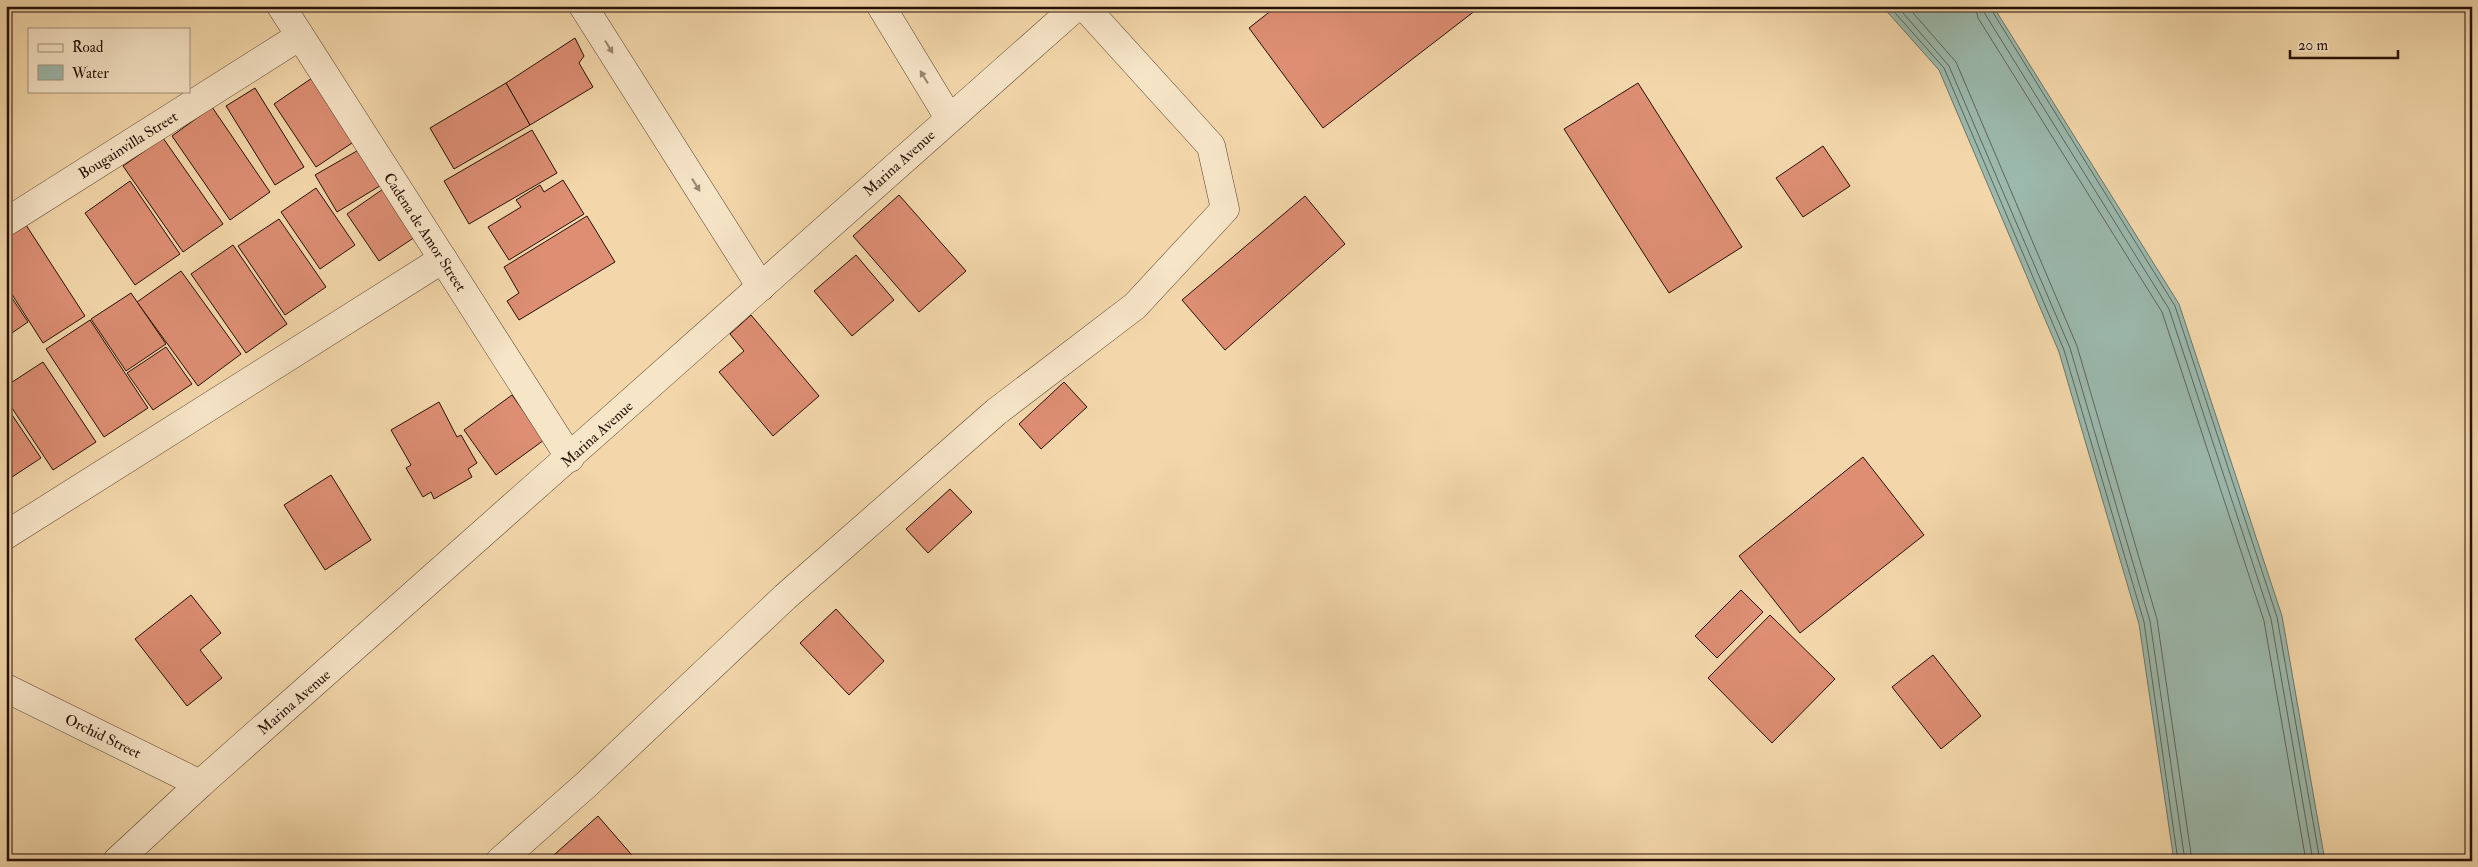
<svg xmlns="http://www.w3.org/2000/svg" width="2478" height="867" font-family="'IM FELL Double Pica',serif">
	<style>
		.water { fill: #9bb9ad; stroke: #6c7569 }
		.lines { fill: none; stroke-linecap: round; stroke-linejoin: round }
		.shore { stroke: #606458; stroke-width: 1 }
		.building { fill: #dd8e73; stroke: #260f04 }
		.street-casing { stroke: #59412e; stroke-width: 29 }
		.street { stroke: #f7e5c8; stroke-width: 28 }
		.oneway { fill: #998570 }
		.labels { text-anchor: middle; stroke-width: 5; stroke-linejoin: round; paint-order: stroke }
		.street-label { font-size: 15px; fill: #260f04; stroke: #f7e5c8 }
	</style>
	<rect width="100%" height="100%" fill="#f3d7aa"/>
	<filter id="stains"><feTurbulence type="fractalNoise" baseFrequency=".004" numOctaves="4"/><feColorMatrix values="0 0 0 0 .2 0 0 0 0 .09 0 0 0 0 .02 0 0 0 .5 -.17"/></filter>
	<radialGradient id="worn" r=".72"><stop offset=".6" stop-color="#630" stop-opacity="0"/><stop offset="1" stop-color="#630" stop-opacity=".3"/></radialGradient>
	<polygon class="water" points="1882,6 1993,6 2179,304 2282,616 2325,861 2174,861 2139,624 2059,352 1939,70"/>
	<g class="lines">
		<g class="shore">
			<polyline points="1889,6 1944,68 2064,350 2144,622 2178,861"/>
			<polyline points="1897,6 1949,66 2070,348 2150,621 2185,861"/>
			<polyline points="1907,6 1956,62 2077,346 2157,619 2192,861"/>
			<polyline points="1975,6 1978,18 2162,312 2264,621 2306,861"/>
			<polyline points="1983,6 1985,14 2169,309 2271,619 2313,861"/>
			<polyline points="1989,6 2175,306 2277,617 2320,861"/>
		</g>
	</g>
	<g class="building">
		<polygon points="1277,6 1474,6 1476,10 1323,128 1249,28"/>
		<polygon points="575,38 584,56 579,63 593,87 530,125 506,83"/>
		<polygon points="315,76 358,139 316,167 274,104"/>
		<polygon points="506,83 530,125 454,169 430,128"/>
		<polygon points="1638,83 1742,247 1669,293 1564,129"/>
		<polygon points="255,88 304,167 275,185 226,106"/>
		<polygon points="212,107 270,192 230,220 172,136"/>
		<polygon points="532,130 557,173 469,224 444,181"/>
		<polygon points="163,138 223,224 183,252 123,166"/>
		<polygon points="1823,146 1850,186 1803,217 1776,178"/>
		<polygon points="362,148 383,184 337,212 315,175"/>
		<polygon points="563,180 584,214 509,260 488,227 521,207 516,200 540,185 544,192"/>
		<polygon points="130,181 180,254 135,285 85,213"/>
		<polygon points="386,187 418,235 379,261 347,214"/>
		<polygon points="316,188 355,245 320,269 281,212"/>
		<polygon points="899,195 966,271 919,312 853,236"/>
		<polygon points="1305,196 1345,244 1225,350 1182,300"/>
		<polygon points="587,216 615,262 519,320 507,301 519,293 504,267"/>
		<polygon points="279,219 326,287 285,315 238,246"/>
		<polygon points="26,225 85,316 43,343 6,285 6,238"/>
		<polygon points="233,245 287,324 246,353 191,274"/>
		<polygon points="856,255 894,300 852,336 814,291"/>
		<polygon points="181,271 241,354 198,386 137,302"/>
		<polygon points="6,289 28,322 6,337"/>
		<polygon points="131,293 166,344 126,371 91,319"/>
		<polygon points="751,315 819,396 773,436 719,372 744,351 730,334"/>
		<polygon points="90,320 148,408 104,437 46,349"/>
		<polygon points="166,347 192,384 153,410 127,373"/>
		<polygon points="43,362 96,442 53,470 6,399 6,386"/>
		<polygon points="1064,382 1087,407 1041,449 1019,424"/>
		<polygon points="512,395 544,440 496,475 464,430"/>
		<polygon points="439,402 457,437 461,435 477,463 468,469 472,477 434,499 431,492 423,497 406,468 411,465 391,430"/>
		<polygon points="6,406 41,458 6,481"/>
		<polygon points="1863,457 1924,535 1800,633 1739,556"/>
		<polygon points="331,475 371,540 325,570 284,505"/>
		<polygon points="950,489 972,512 928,553 906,529"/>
		<polygon points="1741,590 1763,612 1717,658 1695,636"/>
		<polygon points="191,595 221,633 200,650 222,678 187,706 135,639"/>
		<polygon points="836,609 884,661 849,695 800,643"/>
		<polygon points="1770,615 1835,679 1772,743 1708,678"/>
		<polygon points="1933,655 1981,716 1941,749 1892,687"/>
		<polygon points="598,816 637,861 547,861"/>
	</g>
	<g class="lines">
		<g class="street-casing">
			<g id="street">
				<polyline points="281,6 570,458"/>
				<polyline points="583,6 761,287"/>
				<polyline points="881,6 949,118"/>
				<polyline points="6,222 300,36"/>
				<polyline points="6,535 443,259"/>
				<polyline points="6,688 200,784"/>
				<polyline points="117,861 200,784 1077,6"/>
				<polyline points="500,861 588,783 785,597 996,412 1135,306 1225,209 1211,146 1084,6"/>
			</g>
		</g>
		<use href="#street" class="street"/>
	</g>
	<defs><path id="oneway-solid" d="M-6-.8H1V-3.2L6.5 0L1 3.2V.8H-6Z" transform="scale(1.25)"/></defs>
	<g class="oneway">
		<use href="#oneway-solid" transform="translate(609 47) rotate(58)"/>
		<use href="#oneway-solid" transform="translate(924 77) rotate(-122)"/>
		<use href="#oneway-solid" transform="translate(696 185) rotate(58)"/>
	</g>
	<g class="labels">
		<g class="street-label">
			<text transform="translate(128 145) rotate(-32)" y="5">Bougainvilla Street</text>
			<text transform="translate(899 163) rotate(-42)" y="5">Marina Avenue</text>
			<text transform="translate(425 232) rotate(57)" y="5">Cadena de Amor Street</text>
			<text transform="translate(597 434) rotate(-42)" y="5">Marina Avenue</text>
			<text transform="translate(294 702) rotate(-41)" y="5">Marina Avenue</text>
			<text transform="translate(103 736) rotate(26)" y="5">Orchid Street</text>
		</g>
	</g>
	<rect width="2478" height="867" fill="none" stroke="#f3d7aa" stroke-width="25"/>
	<rect x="8" y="8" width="2463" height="852" fill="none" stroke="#260f04" stroke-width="2.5"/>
	<rect x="12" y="12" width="2453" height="842" fill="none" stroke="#260f04"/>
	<rect x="28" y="28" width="162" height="65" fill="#f7e5c8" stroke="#a38f7a"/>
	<rect x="38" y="44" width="25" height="8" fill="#f7e5c8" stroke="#a38f7a"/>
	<text x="72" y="52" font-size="15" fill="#260f04">Road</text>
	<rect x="38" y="65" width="25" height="15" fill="#9bb9ad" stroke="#a38f7a"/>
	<text x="72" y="78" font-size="15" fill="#260f04">Water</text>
	<path d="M2290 50v8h108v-8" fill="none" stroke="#260f04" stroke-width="2.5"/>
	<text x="2298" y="50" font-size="15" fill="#260f04" stroke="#f7e5c8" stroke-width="4" paint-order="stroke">20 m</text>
	<rect width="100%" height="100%" filter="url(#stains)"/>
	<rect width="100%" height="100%" fill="url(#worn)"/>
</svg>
